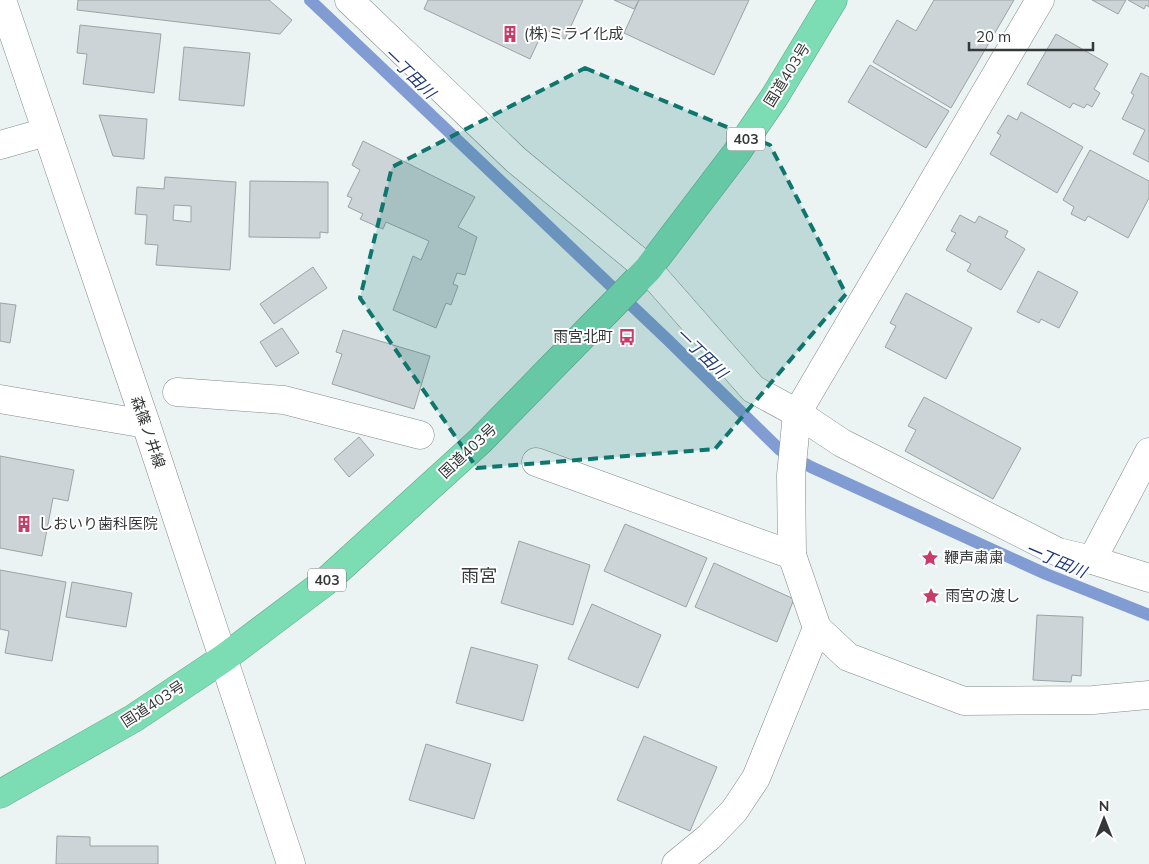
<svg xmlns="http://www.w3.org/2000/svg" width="1149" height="864" font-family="Mulish,'Noto Sans JP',sans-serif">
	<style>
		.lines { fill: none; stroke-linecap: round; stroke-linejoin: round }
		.stream { stroke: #819bd3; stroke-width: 12 }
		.building { fill: #cdd4d7; stroke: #9ca2a6; fill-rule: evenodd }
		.street-casing { stroke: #838a8a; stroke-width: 29 }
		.secondary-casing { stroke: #838a8a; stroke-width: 29 }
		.highway-casing { stroke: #63a388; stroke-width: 29 }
		.street { stroke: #fff; stroke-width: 28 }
		.secondary { stroke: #fff; stroke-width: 28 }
		.highway { stroke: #7cdcb3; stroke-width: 28 }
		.marked { fill: #0f766e; fill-opacity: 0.2; stroke: #0f766e; stroke-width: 4; stroke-dasharray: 10 6; stroke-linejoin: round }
		.labels { text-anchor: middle; stroke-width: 4; stroke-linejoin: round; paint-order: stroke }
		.shield { fill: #fff; stroke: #727474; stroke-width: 1 }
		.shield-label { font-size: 14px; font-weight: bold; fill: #353838 }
		.poi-label { font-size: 15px; fill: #353838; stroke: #fff; text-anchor: start }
		.street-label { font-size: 15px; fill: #353838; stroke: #fff }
		.water-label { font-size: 16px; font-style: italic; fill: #1c3578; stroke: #fff }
		.quarter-label { font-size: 18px; fill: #353838; stroke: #fff }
	</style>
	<rect width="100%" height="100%" fill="#ebf3f3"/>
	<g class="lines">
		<polyline class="stream" points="310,0 669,341 780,450 811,467 1046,574 1149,615"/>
	</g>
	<g class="building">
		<polygon points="78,0 269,0 292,20 280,34 77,10"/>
		<polygon points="428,0 583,0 565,39 544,29 530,59 424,9"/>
		<polygon points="614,0 639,0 634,9"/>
		<polygon points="639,0 749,0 714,75 624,33"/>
		<polygon points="934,0 1014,0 951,108 873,62 897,20 916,31"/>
		<polygon points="1092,0 1126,0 1118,14"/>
		<polygon points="1128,0 1149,0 1149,7 1146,5 1144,9"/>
		<polygon points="80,25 161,34 154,93 83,84 87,54 77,53"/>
		<polygon points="1056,34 1108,64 1094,89 1100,93 1092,107 1087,104 1084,108 1073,103 1070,108 1027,84"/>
		<polygon points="184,47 250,53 244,106 179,100"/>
		<polygon points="870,65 949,111 926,148 848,102"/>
		<polygon points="1141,73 1149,77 1149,162 1133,154 1145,130 1122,119 1134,95 1131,93"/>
		<polygon points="1021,112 1083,147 1057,193 990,154 1001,135 997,133 1008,115 1017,120"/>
		<polygon points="99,115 147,119 144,159 113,156"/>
		<polygon points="363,141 475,197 458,227 477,237 465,275 457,273 453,284 458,286 451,305 446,303 436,328 393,310 413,256 421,260 429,241 386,222 383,229 360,219 363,214 348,207 352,198 347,196 360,170 352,165"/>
		<polygon points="1090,150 1149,181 1149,198 1128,238 1088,216 1085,221 1071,214 1074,207 1063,200"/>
		<path d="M165,177L236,182L230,270L156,265L158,245L145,244L147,215L135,214L137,187L164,189ZM174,205L191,206V222L173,220Z"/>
		<polygon points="250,181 328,182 328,233 320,232 320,238 249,237"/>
		<polygon points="960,215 975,223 979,216 1008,231 1005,237 1025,249 1001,290 967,271 971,264 946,250 956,233 951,231"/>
		<polygon points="313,267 327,288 274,324 260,304"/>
		<polygon points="1038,271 1078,292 1059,328 1041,319 1039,323 1017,312"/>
		<polygon points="906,293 972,328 946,379 885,347 896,326 890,323"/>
		<polygon points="0,303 16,305 10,343 0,341"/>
		<polygon points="282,328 299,353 276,367 260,342"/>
		<polygon points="343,330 430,356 414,409 332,384 342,354 336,352"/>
		<polygon points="924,397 1021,448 993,499 905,451 916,430 908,426"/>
		<polygon points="359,437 374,455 349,477 334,459"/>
		<polygon points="0,456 74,470 68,501 53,498 42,556 0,548"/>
		<polygon points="625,524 707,558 686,607 604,571"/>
		<polygon points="519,541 590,565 573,625 501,603"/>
		<polygon points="714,563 794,599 777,642 695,607"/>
		<polygon points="0,570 66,582 52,661 5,653 9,631 0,629"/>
		<polygon points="72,582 132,593 126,627 66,617"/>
		<polygon points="592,604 661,635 638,688 568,659"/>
		<polygon points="1037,615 1083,617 1081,676 1072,675 1071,682 1033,680"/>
		<polygon points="471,647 538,665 523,721 456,703"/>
		<polygon points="644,736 717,767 690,831 617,800"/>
		<polygon points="426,744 491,764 474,819 409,800"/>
		<polygon points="57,836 90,837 90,846 158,846 158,864 56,864"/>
	</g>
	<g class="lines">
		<g class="street-casing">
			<g id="street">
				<polyline points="349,0 516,160 648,269 753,389 797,413 842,443 1058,552 1092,560 1149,578"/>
				<polyline points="0,145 46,132"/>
				<polyline points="177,392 284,400 420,435"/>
				<polyline points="0,399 146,424"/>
				<polyline points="536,462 792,555"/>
				<polyline points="1092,560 1149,452"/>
				<polyline points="817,628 848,657 964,701 1093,700 1149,695"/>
				<polyline points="676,864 709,837 734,811 756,778 817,628 792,555 791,475 797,413 1040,0"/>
			</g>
		</g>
		<g class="secondary-casing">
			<polyline id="secondary" points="2,0 146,424 291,864"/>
		</g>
		<g class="highway-casing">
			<polyline id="highway" points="0,794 134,718 224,658 325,582 480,441 648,269 737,152 775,96 833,0"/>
		</g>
		<use href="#street" class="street"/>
		<use href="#secondary" class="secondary"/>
		<use href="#highway" class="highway"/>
	</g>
	<path class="marked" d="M585,68L770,145L846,294L715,449L477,468L360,298L392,167Z"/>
	<defs>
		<g id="building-bare" transform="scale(1.35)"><path d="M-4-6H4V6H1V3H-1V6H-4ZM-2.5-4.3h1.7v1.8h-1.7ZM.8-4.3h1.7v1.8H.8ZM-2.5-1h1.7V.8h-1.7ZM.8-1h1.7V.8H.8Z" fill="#c93b68" stroke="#fff" stroke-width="2.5" paint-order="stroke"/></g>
		<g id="bus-bare" transform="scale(1.35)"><path d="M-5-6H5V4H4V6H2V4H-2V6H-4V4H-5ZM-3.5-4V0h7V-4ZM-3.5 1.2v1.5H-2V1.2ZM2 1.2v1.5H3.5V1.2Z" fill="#c93b68" stroke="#fff" stroke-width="2.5" paint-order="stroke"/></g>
		<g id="sight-bare" transform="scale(1.35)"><path d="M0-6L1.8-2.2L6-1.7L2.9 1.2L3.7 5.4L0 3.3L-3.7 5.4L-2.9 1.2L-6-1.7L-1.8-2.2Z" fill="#c93b68" stroke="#fff" stroke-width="2.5" paint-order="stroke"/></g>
	</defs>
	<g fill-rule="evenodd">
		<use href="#building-bare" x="510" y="34"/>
		<use href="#bus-bare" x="627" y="337"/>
		<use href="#building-bare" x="24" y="524"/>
		<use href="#sight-bare" x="930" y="558"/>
		<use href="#sight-bare" x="931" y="596"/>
	</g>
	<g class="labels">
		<g class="shield">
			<rect x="727" y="127.5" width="38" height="23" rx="4"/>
			<rect x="308" y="568.5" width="38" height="23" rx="4"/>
		</g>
		<g class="shield-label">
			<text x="746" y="144">403</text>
			<text x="327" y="585">403</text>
		</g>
		<g class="poi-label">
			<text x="524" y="39">(株)ミライ化成</text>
			<text x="613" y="342" text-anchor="end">雨宮北町</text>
			<text x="38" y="529">しおいり歯科医院</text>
			<text x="944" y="563">鞭声粛粛</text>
			<text x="945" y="601">雨宮の渡し</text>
		</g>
		<g class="street-label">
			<text transform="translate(787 75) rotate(-58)" y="5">国道403号</text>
			<text transform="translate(148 432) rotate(71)" y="5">森篠ノ井線</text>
			<text transform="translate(468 451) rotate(-43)" y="5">国道403号</text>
			<text transform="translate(153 704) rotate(-33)" y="5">国道403号</text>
		</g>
		<g class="water-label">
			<text transform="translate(410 73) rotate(44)" y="6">一丁田川</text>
			<text transform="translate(702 353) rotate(44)" y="6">一丁田川</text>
			<text transform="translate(1056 560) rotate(23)" y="6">一丁田川</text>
		</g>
		<g class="quarter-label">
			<text x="479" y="582">雨宮</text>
		</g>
	</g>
	<g transform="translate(1104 819)" stroke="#ffffff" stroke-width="4" paint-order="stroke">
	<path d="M0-4L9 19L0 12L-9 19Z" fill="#353838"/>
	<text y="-8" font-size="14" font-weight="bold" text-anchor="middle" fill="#353838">N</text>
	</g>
	<path d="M969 42v8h124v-8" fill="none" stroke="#353838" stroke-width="2.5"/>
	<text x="976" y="42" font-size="15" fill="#353838" stroke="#ffffff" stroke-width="4" paint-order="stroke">20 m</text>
</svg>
